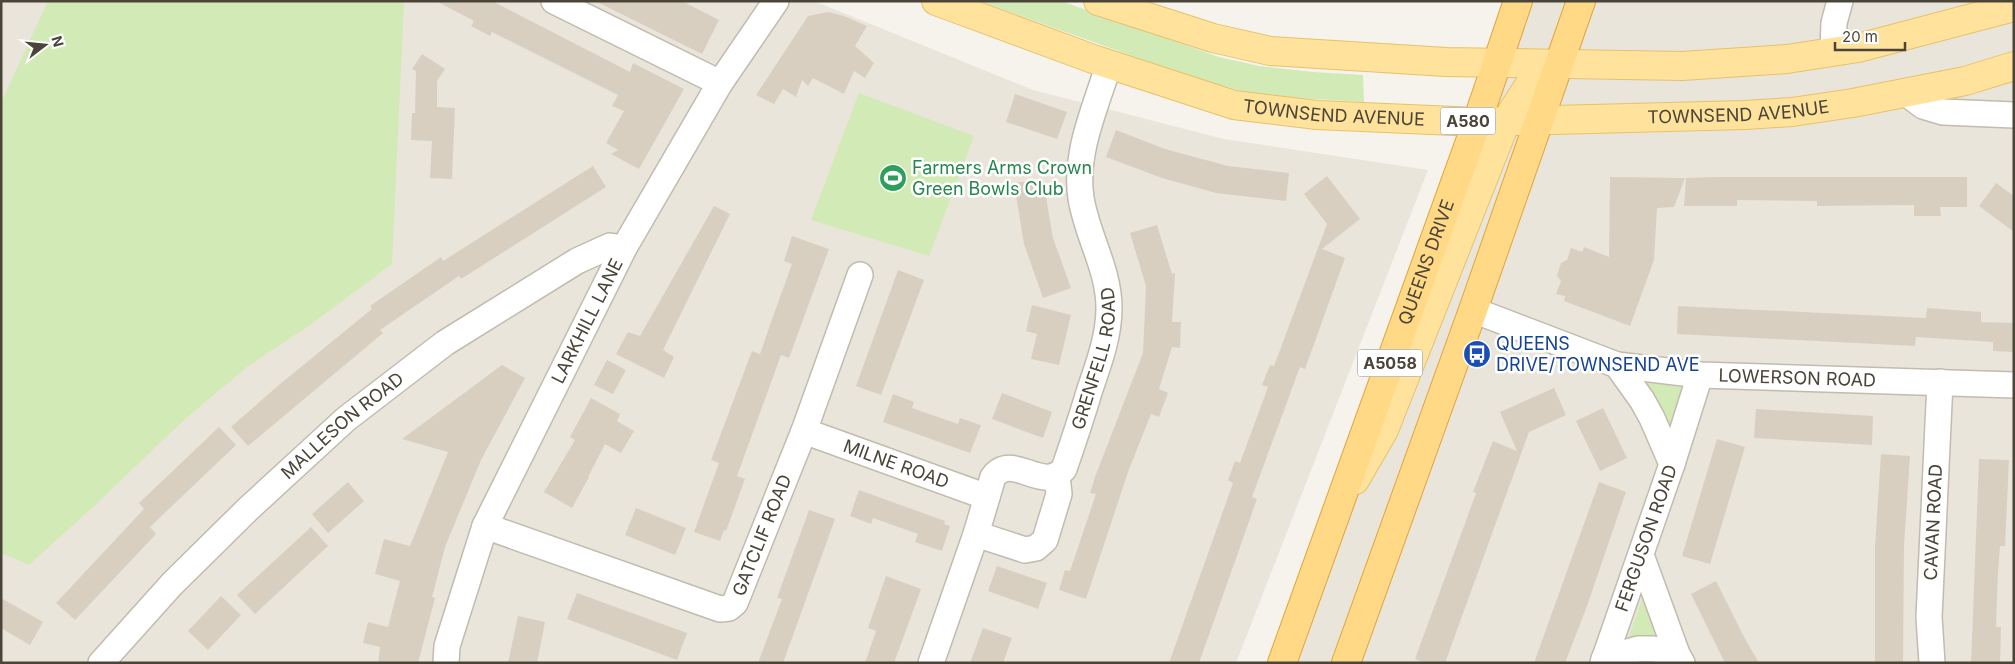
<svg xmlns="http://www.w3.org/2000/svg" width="2015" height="664" font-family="Inter,sans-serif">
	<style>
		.residential { fill: #eae5da }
		.green { fill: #d2eab5 }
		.building { fill: #d8cfc1 }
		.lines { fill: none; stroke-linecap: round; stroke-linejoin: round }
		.minor-casing { stroke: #c2bbae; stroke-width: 28 }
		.primary-casing { stroke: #e6c16a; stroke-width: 30 }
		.trunk-casing { stroke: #e0a43c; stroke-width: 30 }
		.minor { stroke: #fff; stroke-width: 25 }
		.primary { stroke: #ffe39c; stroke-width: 28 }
		.trunk { stroke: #ffd985; stroke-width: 28 }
		.labels { text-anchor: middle; stroke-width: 5; stroke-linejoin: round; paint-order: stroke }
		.shield { fill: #fff; stroke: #817c74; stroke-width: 1 }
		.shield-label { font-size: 16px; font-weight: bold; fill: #4b4439 }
		.street-label { font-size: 18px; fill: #4b4439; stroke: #fff }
		.leisure-label { font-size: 18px; fill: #27864d; stroke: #fff; text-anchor: start }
		.transit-label { font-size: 18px; fill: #164399; stroke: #fff; text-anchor: start }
	</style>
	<rect width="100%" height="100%" fill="#f6f3ec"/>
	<g class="residential">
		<polygon points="1,1 814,1 1033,90 1224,139 1428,170 1236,663 1,663"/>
		<polygon points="1518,1 2014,1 2014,663 1287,663"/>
	</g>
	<g class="green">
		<polygon points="48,1 404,1 392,264 313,323 247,367 183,421 92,508 29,565 1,553 1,103"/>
		<polygon points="979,1 1061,1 1219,57 1259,66 1313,72 1363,75 1364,102 1280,97 1242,91 1194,78"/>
		<polygon points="859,93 974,136 929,256 811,220"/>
		<polygon points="1642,383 1682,386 1674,427 1669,429"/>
		<polygon points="1644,594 1658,637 1627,642"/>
	</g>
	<g class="building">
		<polygon points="436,1 492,1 630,72 633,63 684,89 639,169 611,154 618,150 606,143 624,111 612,106 618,95 492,32 490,36 471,26 474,21"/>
		<polygon points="595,1 682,1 719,20 702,54"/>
		<polygon points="828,12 844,16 867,26 855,46 874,63 865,78 854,71 844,94 813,78 808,86 802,80 796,97 783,89 774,104 756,95 808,16"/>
		<polygon points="422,54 445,69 437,81 437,107 455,108 452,179 430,178 432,141 411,140 412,113 415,113 416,71 412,69"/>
		<polygon points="1015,94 1067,112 1057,139 1006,122"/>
		<polygon points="1116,130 1165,149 1228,166 1289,173 1286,201 1216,193 1162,178 1106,157"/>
		<polygon points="593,166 606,187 461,279 459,276 380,330 383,333 248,446 231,427 280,384 372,309 370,306 441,257 443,261"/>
		<polygon points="1327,176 1360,219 1322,249 1345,258 1305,369 1300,367 1252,497 1257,499 1199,663 1169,663 1233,483 1228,480 1235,461 1240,463 1268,387 1262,385 1270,365 1274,366 1327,224 1304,194"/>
		<polygon points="1610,177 1685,178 1674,207 1657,208 1654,260 1630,326 1564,301 1565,296 1556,294 1561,281 1557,276 1561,263 1567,260 1571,248 1582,252 1584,247 1609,257"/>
		<polygon points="1715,177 1967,177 1967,207 1940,207 1941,216 1914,216 1914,205 1817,206 1817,201 1737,200 1737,206 1684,206 1686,178"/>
		<polygon points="1043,179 1053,238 1071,288 1043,298 1024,244 1014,183"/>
		<polygon points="1996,183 2014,196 2014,232 1979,206"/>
		<polygon points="714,206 730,214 663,350 674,357 664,378 616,354 628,332 640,336"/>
		<polygon points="1157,225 1172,274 1175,273 1172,322 1181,322 1180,348 1172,347 1159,389 1168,393 1159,417 1151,414 1128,472 1086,599 1059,590 1065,570 1070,571 1096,494 1090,493 1095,477 1143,353 1146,286 1130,233"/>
		<polygon points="792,236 829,249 789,358 781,355 737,476 745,479 726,531 724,530 720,541 694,532 719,463 711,460 752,351 760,354 771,322 792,264 784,261"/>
		<polygon points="898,270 924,280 881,395 856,386"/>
		<polygon points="1032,305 1071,315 1059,365 1031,359 1037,334 1026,331"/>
		<polygon points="1678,306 1926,318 1927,308 1981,312 1981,322 2014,323 2014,352 1993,351 1993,342 1916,337 1915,346 1677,334"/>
		<polygon points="607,360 626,370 613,394 594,385"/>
		<polygon points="502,365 525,378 481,460 445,547 432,597 435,598 418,663 378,663 380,647 363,643 368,622 388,627 400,581 375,574 384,539 410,546 448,452 402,439"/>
		<polygon points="1554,388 1566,415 1529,432 1445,663 1425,663 1415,659 1464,526 1476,493 1473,492 1493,441 1517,451 1500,412"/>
		<polygon points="1002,393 1052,412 1043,438 992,419"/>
		<polygon points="893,394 914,402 912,408 958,424 960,418 981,425 970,453 883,422"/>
		<polygon points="591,398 620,414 617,421 634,431 621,453 605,444 588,477 589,477 572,508 544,492 575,440 570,437"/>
		<polygon points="1603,408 1627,458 1600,471 1576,421"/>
		<polygon points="1756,409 1873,416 1872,445 1754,438"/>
		<polygon points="219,427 236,445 150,527 156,534 75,620 56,603 144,509 139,503"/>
		<polygon points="1717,439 1745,447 1710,564 1682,556"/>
		<polygon points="1881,454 1910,456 1904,546 1903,663 1875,663 1875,546"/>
		<polygon points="1979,459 2009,460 2005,546 2000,546 1998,573 1996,627 2001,627 2000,663 1971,663"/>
		<polygon points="348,482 364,501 328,533 312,514"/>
		<polygon points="1599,482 1626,492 1587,606 1565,663 1534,663"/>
		<polygon points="859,490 945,521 944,524 950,526 942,551 915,542 918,534 873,518 871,524 850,516"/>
		<polygon points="636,508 686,528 675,555 625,535"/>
		<polygon points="809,510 835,519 783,663 758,663 782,599 777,598"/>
		<polygon points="311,527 328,546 255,614 237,595"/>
		<polygon points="997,566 1047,583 1038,609 988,591"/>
		<polygon points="886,576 921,589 894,663 865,663 876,631 868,628"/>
		<polygon points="1716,581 1744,637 1759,663 1725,663 1719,651 1691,594"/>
		<polygon points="577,593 687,633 677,660 567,619"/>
		<polygon points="221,596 241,615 208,650 188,631"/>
		<polygon points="1,598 43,622 30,645 1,628"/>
		<polygon points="518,616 545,622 537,663 508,663"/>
		<polygon points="983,628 1012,638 1003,663 970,663"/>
	</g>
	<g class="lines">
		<g class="minor-casing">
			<g id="minor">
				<polyline points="554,1 720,83"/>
				<polyline points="1833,52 1834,23 1840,1"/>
				<polyline points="1906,93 1923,106 1943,112 2014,115"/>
				<path id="s1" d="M1473,310L1617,365L1700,375L2014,385"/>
				<path id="s2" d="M804,431L987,497"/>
				<polyline points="1672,464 1700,375"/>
				<path id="s3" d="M485,526L720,609L729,608L735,603L804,431L860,275"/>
				<polyline points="976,534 1025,550 1036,548 1045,540 1059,494 1057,476"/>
				<polyline points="1641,555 1677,654 1682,663"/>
				<polyline points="1604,659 1638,649 1653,649 1677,654"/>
				<path id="s4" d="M101,663L172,584L248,509L346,419L445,343L577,261L610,246L624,248"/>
				<path id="s5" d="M446,663L447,646L485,526L624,248L720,83L776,1"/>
				<path id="s6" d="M931,663L976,534L993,477C1013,451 1042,494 1064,469C1073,443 1082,416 1090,389C1099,363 1109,336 1109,308C1109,269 1087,236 1081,198C1074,153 1096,106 1109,64"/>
				<path id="s7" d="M1603,663L1672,464L1652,418L1642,400L1617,365"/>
				<path id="s8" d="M1932,663L1929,617L1940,382"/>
			</g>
		</g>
		<g class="primary-casing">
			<g id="primary">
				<path id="s9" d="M936,1L1093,59L1234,105L1317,115L1477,122L1745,115L1792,112L1853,103L1965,81L2014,66"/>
				<polyline points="1098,1 1213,38 1270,51 1446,62 1682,66 1787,59 1858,48 2014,7"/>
				<polyline points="1355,480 1384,430 1506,121 1533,79 1558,65"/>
			</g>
		</g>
		<g class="trunk-casing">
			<g id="trunk">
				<path id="s10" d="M1282,663L1477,122L1518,1"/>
				<polyline points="1346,663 1473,310 1581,1"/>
			</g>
		</g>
		<use href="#minor" class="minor"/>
		<use href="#primary" class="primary"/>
		<use href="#trunk" class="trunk"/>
	</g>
	<defs>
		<g id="stadium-disc" transform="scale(1.4375)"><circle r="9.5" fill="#2e9e5b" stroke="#fff"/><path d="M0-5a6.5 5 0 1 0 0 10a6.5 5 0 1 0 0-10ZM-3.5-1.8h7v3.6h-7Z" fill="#fff"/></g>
		<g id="bus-disc" transform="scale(1.4375)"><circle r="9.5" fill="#1a4fb4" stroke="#fff"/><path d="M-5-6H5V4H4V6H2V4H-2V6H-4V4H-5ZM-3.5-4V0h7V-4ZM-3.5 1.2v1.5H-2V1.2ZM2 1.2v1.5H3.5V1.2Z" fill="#fff"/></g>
	</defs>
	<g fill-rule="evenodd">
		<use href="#stadium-disc" x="893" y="178"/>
		<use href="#bus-disc" x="1477" y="354"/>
	</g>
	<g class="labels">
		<g class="shield">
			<rect x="1440.5" y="107.5" width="55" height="27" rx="4"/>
			<rect x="1357.5" y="349.5" width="65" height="27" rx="4"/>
		</g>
		<g class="shield-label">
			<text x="1468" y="127">A580</text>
			<text x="1390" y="369">A5058</text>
		</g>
		<g class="street-label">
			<text dy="6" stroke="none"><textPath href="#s9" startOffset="821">TOWNSEND AVENUE</textPath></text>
			<text dy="6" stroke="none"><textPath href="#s9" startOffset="416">TOWNSEND AVENUE</textPath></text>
			<text dy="6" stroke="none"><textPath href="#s10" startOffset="426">QUEENS DRIVE</textPath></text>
			<text dy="6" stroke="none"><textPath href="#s5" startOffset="372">LARKHILL LANE</textPath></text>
			<text dy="6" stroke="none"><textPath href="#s6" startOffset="389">GRENFELL ROAD</textPath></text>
			<text dy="6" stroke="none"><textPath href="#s1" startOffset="335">LOWERSON ROAD</textPath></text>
			<text dy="6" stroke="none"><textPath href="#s4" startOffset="339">MALLESON ROAD</textPath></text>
			<text dy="6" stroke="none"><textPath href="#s2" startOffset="98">MILNE ROAD</textPath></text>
			<text dy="6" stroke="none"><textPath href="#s8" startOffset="141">CAVAN ROAD</textPath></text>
			<text dy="6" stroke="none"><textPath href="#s3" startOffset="339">GATCLIF ROAD</textPath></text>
			<text dy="6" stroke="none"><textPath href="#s7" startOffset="132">FERGUSON ROAD</textPath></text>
		</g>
		<g class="leisure-label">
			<text x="912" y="174">Farmers Arms Crown<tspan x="912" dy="21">Green Bowls Club</tspan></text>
		</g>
		<g class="transit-label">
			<text x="1496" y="350">QUEENS<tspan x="1496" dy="21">DRIVE/TOWNSEND AVE</tspan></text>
		</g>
	</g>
	<rect width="2015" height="664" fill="none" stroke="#4b4439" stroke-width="5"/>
	<g transform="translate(45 45) rotate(74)" stroke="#ffffff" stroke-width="4" paint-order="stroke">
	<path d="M0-4L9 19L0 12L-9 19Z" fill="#4b4439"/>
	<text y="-8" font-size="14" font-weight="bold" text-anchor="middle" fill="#4b4439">N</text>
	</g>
	<path d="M1835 42v8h70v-8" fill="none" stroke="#4b4439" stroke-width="2.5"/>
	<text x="1842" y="42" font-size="15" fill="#4b4439" stroke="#ffffff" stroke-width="4" paint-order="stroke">20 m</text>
</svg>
